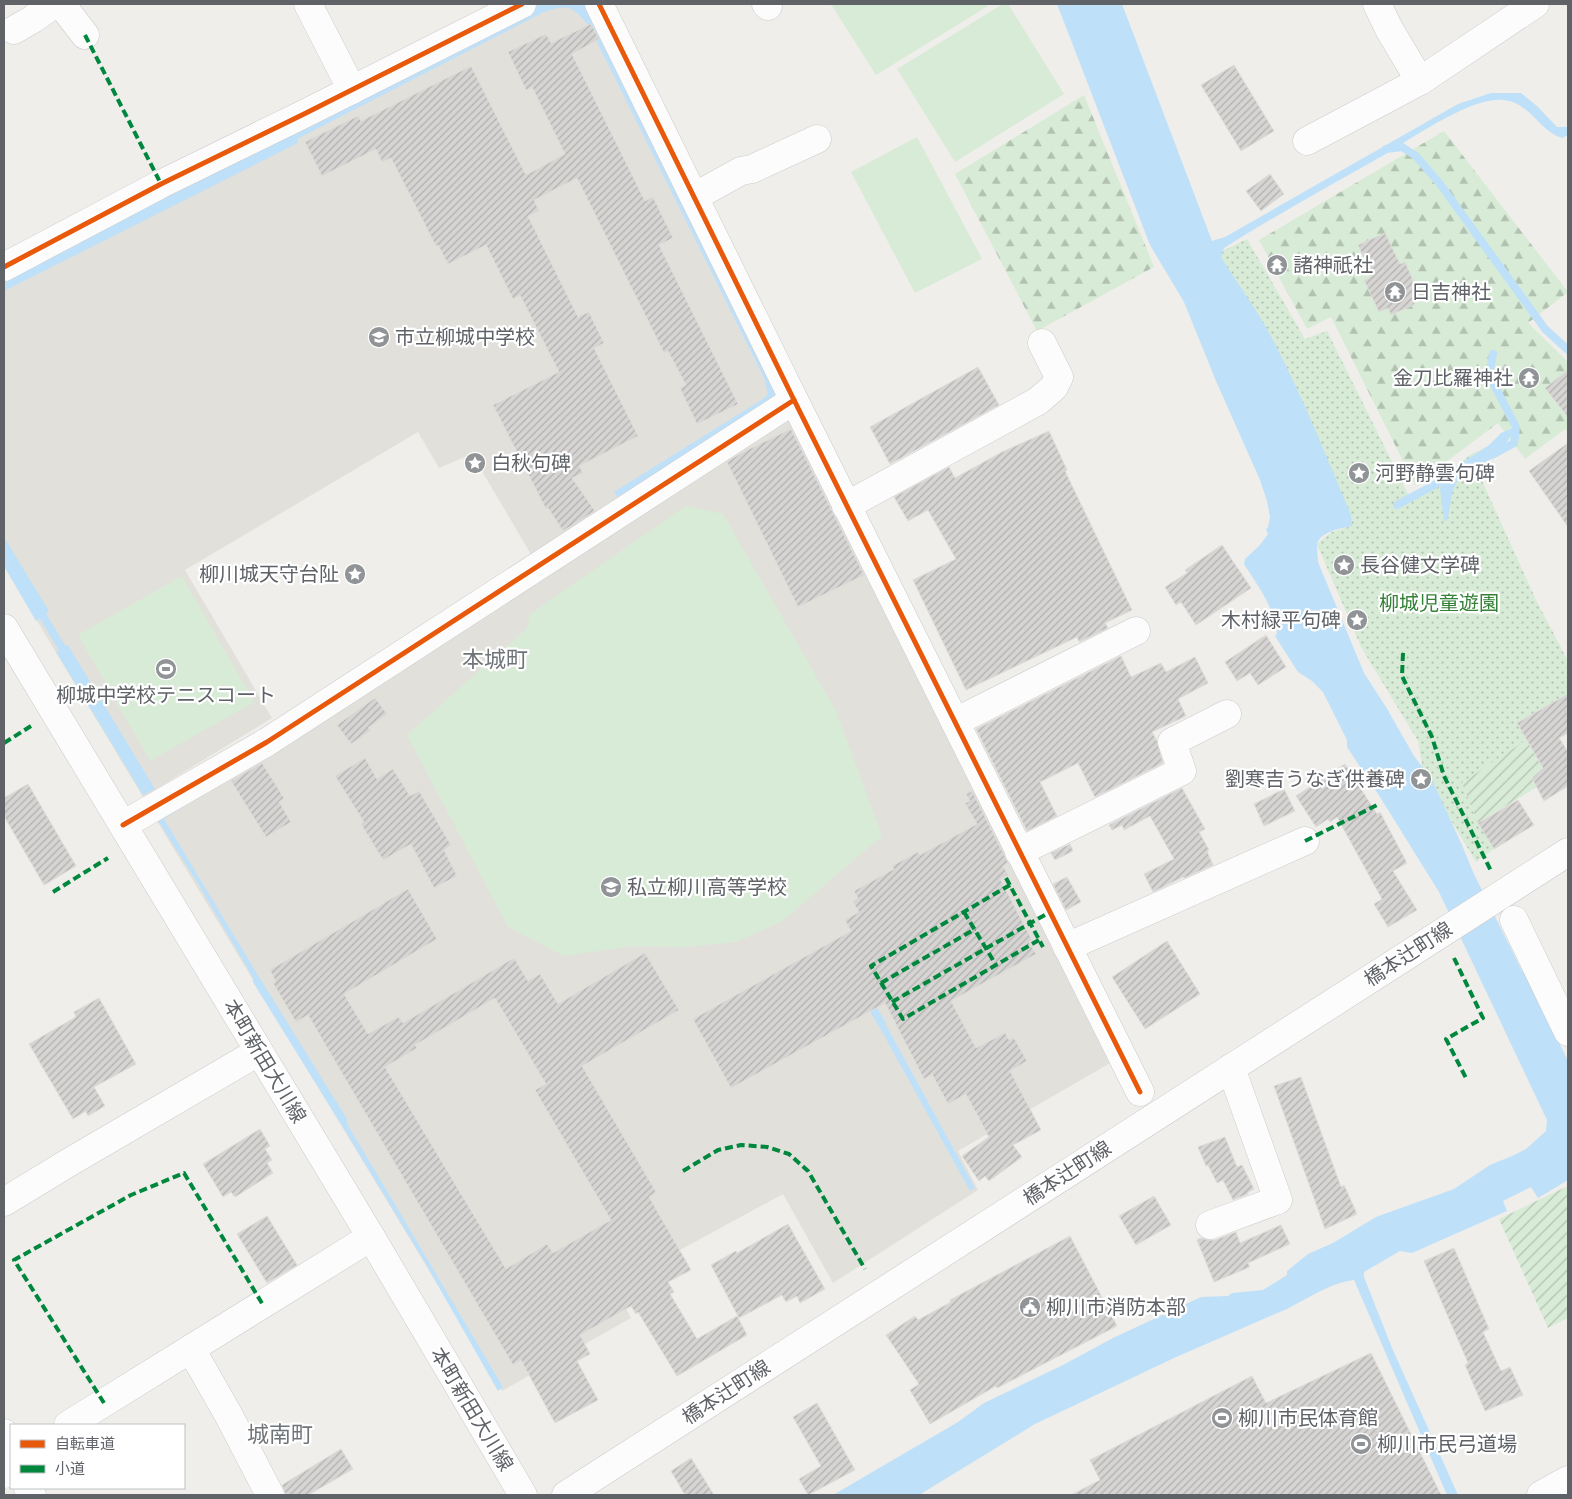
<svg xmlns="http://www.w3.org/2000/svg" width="1572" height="1499" font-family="'Alegreya Sans','Noto Sans JP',sans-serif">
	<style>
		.education { fill: #e2e0da }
		.grass { fill: url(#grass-dots) }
		.forest { fill: url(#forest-firs) }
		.garden { fill: url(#garden-furrows) }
		.pitch { fill: #d8ebd6 }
		.water { fill: #bfe0f9 }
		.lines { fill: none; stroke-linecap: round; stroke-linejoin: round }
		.stream { stroke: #bfe0f9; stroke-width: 8 }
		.building { fill: url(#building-hatch); stroke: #deddd9; fill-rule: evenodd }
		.minor-casing { stroke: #cbcccc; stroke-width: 29 }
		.secondary-casing { stroke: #cacacb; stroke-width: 29 }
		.minor { stroke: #fdfcfc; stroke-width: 28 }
		.secondary { stroke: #fdfcfc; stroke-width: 28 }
		.quiet { stroke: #00873e; stroke-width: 4; stroke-dasharray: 8 4; stroke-linecap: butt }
		.cycleway-casing { stroke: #fff; stroke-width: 8 }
		.cycleway { stroke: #e8590c; stroke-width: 5 }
		.labels { text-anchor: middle; stroke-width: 4.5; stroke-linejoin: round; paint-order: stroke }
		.poi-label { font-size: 20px; fill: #5f6368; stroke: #fff; text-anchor: start }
		.park-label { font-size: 20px; fill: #348238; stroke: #fff }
		.street-label { font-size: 20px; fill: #5f6368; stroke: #fff }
		.quarter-label { font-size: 22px; fill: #70757a; stroke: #fff }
	</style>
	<defs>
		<pattern id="grass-dots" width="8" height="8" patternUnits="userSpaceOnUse" patternTransform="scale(1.25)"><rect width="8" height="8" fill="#d8ebd6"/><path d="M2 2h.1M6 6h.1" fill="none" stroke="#b2c2b1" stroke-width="1.8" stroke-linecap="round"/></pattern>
		<pattern id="forest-firs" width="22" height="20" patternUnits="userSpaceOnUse" patternTransform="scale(1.25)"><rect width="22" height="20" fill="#d8ebd6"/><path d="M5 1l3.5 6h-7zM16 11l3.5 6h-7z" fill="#b2c2b1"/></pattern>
		<pattern id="garden-furrows" width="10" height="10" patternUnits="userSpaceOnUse" patternTransform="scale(1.25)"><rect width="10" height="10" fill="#d8ebd6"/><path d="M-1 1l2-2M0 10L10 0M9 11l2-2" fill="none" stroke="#b2c2b1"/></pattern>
		<pattern id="building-hatch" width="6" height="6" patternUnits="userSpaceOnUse" patternTransform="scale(1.25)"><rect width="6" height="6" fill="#d6d5d3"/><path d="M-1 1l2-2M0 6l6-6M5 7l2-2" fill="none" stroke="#b1b0af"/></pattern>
	</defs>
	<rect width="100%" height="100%" fill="#efeeea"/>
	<g class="education">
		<polygon points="535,4 588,4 785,400 536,563 472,454 439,468 418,432 185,570 272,718 143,797 4,566 4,274"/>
		<polygon points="785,417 794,419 1112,1062 958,1151 978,1190 833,1283 783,1194 614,1286 631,1318 502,1391 155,818"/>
	</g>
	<polygon class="grass" points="1247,239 1305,339 1327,331 1410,498 1431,487 1470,455 1486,447 1478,472 1537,602 1568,661 1568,694 1517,723 1526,740 1462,783 1478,823 1494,849 1476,862 1434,792 1406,772 1422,764 1418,741 1361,647 1317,544 1332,532 1351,526 1214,255"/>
	<g class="forest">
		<polygon points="1084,95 1154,267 1037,331 955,174"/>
		<polygon points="1444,131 1568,292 1528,323 1568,362 1568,432 1565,429 1525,459 1498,423 1415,485 1331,317 1307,329 1259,240"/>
	</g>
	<g class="garden">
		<polygon points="1526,740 1543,768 1532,778 1537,787 1478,823 1462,783"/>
		<polygon points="1568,1186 1568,1318 1548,1328 1499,1219"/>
	</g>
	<g class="pitch">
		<polygon points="831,4 986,4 988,6 876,75"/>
		<polygon points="1003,4 1008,4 1064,94 955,162 897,69"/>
		<polygon points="917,137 982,259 915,293 851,172"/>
		<polygon points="686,506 723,514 836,711 882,836 781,922 736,942 685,947 633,946 564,956 508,927 407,735 527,628 530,614"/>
		<polygon points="182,576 254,702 150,761 78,635"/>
	</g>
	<g class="water">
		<path d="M541,4H584L589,6L784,398L621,503L614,492L763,399L768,394L764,378L589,26C571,5 568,4 542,13L297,139L298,143L4,291V275L209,169Z"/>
		<path d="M1057,4H1122L1212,241L1225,237L1458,104L1491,93H1521L1537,106L1557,127H1568V135L1562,138C1539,131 1530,102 1503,100C1470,97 1413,138 1384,155C1338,181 1293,206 1248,233L1224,248L1221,257C1239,286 1260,314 1275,344C1304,400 1327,458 1351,515L1352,526C1341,528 1319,532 1317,545C1317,550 1318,556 1318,562L1364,673L1386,707L1414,756L1432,780L1462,845L1473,872L1522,971H1525L1568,1061V1180L1538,1198L1531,1187L1503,1201L1507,1211L1412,1253L1400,1251L1364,1272V1277L1392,1348L1458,1495H1447L1354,1280C1335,1282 1317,1293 1300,1302C1293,1305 1289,1309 1282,1311L1174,1358L1035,1424L919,1495H833L958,1422L984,1403L1063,1365L1113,1338L1201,1297L1228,1296L1232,1293L1263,1290L1287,1275V1271L1308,1254L1333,1243L1376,1217L1454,1189L1490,1165L1512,1156L1526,1149L1546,1131L1547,1120L1439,892L1380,797L1347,747V740L1323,692L1312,681L1298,672L1275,636L1277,634C1275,608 1258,586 1244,564L1245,559L1260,545L1268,534L1266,529L1268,527L1270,517L1267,501L1260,480L1216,381L1184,302L1150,245Z"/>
		<path d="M1513,428L1514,430C1509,438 1504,449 1496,455C1484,465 1468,471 1457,482C1450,491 1451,509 1447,520L1444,521L1440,489L1444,474L1488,446L1501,433Z"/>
		<polygon points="4,537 49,611 36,621 4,566"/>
		<polygon points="68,645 155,789 143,795 56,652"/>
		<polygon points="281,746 164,819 265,987 260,990 200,887 157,819"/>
		<polygon points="881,1016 975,1188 970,1191 875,1019"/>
		<polygon points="339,1110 503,1387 498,1391 424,1261 335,1114"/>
	</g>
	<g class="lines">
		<g class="stream">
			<polyline points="1386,149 1402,147 1416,156 1440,184 1545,329 1568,350"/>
			<polyline points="1492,455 1514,443 1516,427 1489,375 1493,354"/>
			<polyline points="1397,505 1451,476"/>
			<polyline points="38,608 67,656"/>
			<polyline points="257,981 343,1120"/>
			<polyline points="869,1002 882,1024"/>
		</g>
	</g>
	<g class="building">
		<polygon points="591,24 599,39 572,54 645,201 653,197 673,238 659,245 738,404 697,424 680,388 686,385 668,351 664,353 577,178 534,200 539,211 528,216 578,317 589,312 604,343 594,348 638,436 579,466 583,473 572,478 595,511 563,531 548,508 546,509 493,405 559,372 520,295 513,299 486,245 448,264 438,245 436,246 391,158 382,162 376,149 322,176 305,142 358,116 361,121 471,66 526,175 565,154 532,87 526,90 508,52 546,34 551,43"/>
		<polygon points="1234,65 1274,131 1241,151 1201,85"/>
		<polygon points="1270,174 1284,194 1261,211 1246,191"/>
		<polygon points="1385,233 1400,264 1405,262 1419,294 1412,297 1415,304 1391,315 1388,308 1379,312 1364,280 1371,277 1368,272 1370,271 1358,245"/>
		<polygon points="978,367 999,405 890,464 870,427"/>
		<polygon points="1568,370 1568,417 1545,388"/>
		<polygon points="791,429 864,575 798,607 727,462 741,453"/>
		<polygon points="1049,431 1067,470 1065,471 1132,610 1105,623 1108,628 1079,642 1077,637 966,690 913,580 956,559 928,510 908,521 894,497 949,467 955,478 1002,452"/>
		<polygon points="1568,443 1568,527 1529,471"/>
		<polygon points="1222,545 1251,588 1196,625 1181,602 1176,605 1165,587 1187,573 1185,570"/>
		<polygon points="1266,635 1286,667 1258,685 1250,673 1237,681 1225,662"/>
		<polygon points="1121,656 1131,677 1161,663 1166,672 1195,657 1208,683 1178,699 1186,716 1152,732 1157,741 1163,763 1095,797 1078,763 1040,782 1057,816 1027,831 976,729"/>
		<polygon points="1568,694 1568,733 1559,738 1568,752 1568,786 1544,801 1532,778 1543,768 1517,723"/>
		<polygon points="375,698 387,714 368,728 371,730 351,744 337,725"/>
		<polygon points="365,758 377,779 393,769 410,796 419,791 451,845 444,850 457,876 434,888 411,844 383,860 361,824 364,822 335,776"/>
		<polygon points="262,763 284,798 279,802 291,822 266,837 231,781"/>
		<polygon points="1345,764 1377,814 1380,812 1407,863 1393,871 1417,910 1388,927 1374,904 1382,899 1337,817 1330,822 1328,819 1316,827 1296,796"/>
		<polygon points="28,784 76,866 44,885 4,816 4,798"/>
		<polygon points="1182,788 1205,829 1199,832 1209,850 1207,851 1213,865 1184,878 1183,877 1153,892 1144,874 1174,859 1150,816 1124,830 1122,825 1112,830 1109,825"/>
		<polygon points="1284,789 1295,811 1264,826 1254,804"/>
		<polygon points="972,791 1008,863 1003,866 1008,875 1000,879 1032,940 1029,942 1036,954 951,1001 976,1048 1005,1033 1009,1040 1014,1038 1027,1061 1010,1071 1041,1130 1013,1145 1022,1157 989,1181 985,1176 979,1181 962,1156 989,1137 966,1094 948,1104 932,1074 924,1079 885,1003 731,1088 693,1019 851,931 845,920 859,912 853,902 858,898 854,891 894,869 892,866 918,852 920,855 977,824 965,803 970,801 966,794"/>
		<polygon points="1518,800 1534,825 1494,849 1478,823"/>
		<polygon points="1070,844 1073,851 1055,860 1051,853"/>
		<polygon points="1067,877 1081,902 1066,910 1053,884"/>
		<path d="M408,889L437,939L344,994L368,1034L398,1017L403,1023L514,958L528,981L540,974L558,1004L645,953L679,1010L582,1066L656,1192L649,1197L691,1270L668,1282L674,1292L670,1294L697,1339L737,1316L747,1335L677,1376L638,1312L636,1314L631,1306L580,1335L590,1354L577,1361L598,1400L555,1423L521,1360L513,1365L308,1015L296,1022L273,983L276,982L270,970ZM495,998L546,1084L535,1090L611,1220L553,1253L547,1244L506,1269L385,1067L417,1048L415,1045Z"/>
		<polygon points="1167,941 1200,994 1145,1029 1112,977"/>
		<polygon points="99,998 136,1064 94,1087 105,1106 88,1116 86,1111 73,1119 29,1044 76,1017 74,1012"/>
		<polygon points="1301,1077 1341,1187 1344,1185 1357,1214 1325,1229 1274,1086"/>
		<polygon points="260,1129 270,1146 265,1149 272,1160 267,1163 273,1173 235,1197 231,1192 223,1197 203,1164"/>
		<polygon points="1225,1137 1237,1167 1242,1165 1254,1189 1248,1192 1248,1194 1233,1200 1223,1180 1217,1183 1208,1165 1206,1166 1198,1147"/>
		<polygon points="1154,1196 1171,1225 1136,1245 1119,1216"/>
		<polygon points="267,1216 297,1265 267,1283 237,1234"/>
		<polygon points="788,1224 825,1289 800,1303 797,1296 786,1302 782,1295 739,1318 711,1265 736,1251 737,1253"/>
		<polygon points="1281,1225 1290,1244 1248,1263 1250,1267 1214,1282 1197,1240 1201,1238 1208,1240 1215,1240 1236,1232 1240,1243"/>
		<polygon points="1070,1236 1117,1326 997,1388 996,1386 930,1424 910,1390 919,1384 886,1335 915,1316 918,1320 951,1302 950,1300"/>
		<polygon points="1454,1248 1489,1329 1483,1332 1501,1371 1510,1367 1523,1395 1485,1411 1465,1365 1468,1363 1424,1261"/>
		<polygon points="1371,1353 1441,1495 1071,1495 1100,1480 1090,1460 1252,1376 1266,1403"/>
		<polygon points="817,1403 855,1470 808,1495 799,1479 821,1466 793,1417"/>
		<polygon points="341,1449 353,1469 308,1495 286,1495 282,1485"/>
		<polygon points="691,1458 714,1495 685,1495 671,1471"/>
	</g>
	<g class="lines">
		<g class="minor-casing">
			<g id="minor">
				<polyline points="61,4 85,35"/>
				<polyline points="308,4 352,90"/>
				<polyline points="599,4 794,400 1140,1092"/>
				<polyline points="766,4 768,6"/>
				<polyline points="1377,4 1389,29 1420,81"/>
				<polyline points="14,30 33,19 54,4"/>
				<polyline points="1307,141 1420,81 1535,4"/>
				<polyline points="694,197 741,171 752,169 817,139"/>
				<polyline points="4,267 161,184 306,113 522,4"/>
				<polyline points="846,506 1038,401 1054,387 1059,377 1042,343"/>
				<polyline points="955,722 1136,631"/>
				<polyline points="123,825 267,742 794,400"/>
				<polyline points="1019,852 1182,771 1172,742 1227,714"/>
				<polyline points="1514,920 1568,1032"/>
				<polyline points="1067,947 1305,841"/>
				<polyline points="4,1202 68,1163 258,1052"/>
				<polyline points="1210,1225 1278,1200 1231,1068"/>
				<polyline points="191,1349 228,1414 270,1495"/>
				<polyline points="68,1425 371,1237"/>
				<polyline points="4,1433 11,1445"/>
				<polyline points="4,1474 11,1470"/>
				<polyline points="28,1488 32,1495"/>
				<polyline points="1541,1495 1568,1480"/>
			</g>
		</g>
		<g class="secondary-casing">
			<g id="secondary">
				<polyline points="4,628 371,1237 523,1495"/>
				<polyline points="566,1495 1568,852"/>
			</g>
		</g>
		<use href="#minor" class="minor"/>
		<use href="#secondary" class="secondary"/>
		<g class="quiet">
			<polyline points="85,35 161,184"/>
			<polyline points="1403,653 1402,676 1432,737 1444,776 1491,871"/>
			<polyline points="4,743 31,726"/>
			<polyline points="1305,841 1379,804"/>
			<polyline points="1006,878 1043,947"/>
			<polyline points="1010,885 871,966 903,1019 1039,940"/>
			<polyline points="53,892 108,858"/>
			<polyline points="964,912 996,965"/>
			<polyline points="1454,958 1483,1018 1446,1039 1466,1078"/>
			<polyline points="881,983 975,929"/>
			<polyline points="892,1002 1050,912"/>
			<polyline points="683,1171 718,1150 741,1145 767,1147 789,1154 808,1171 865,1269"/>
			<polyline points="104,1403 14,1260 131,1195 184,1173 263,1305"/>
		</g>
		<g class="cycleway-casing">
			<g id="cycleway">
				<polyline points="599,4 794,400 1140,1092"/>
				<polyline points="4,267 161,184 306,113 522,4"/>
				<polyline points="123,825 267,742 794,400"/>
			</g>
		</g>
		<use href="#cycleway" class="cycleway"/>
	</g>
	<defs>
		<g id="temple-disc" transform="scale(1.125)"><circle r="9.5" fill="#919496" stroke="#fff"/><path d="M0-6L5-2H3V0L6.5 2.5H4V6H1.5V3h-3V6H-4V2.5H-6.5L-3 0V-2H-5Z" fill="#fff"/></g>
		<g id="school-disc" transform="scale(1.125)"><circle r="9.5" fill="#919496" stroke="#fff"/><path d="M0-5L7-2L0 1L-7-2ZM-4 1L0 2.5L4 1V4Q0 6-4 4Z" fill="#fff"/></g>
		<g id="sight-disc" transform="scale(1.125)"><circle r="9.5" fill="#919496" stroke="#fff"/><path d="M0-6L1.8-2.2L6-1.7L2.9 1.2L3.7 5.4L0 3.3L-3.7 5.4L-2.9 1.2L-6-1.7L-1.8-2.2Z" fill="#fff"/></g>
		<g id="stadium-disc" transform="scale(1.125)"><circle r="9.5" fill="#919496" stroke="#fff"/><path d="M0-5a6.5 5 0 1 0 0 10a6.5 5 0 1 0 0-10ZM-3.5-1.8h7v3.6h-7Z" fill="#fff"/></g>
		<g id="civic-disc" transform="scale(1.125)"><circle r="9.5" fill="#919496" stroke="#fff"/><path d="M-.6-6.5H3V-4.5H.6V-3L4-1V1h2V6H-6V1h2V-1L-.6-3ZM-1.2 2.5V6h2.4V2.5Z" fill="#fff"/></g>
	</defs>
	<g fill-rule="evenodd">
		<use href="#temple-disc" x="1277" y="265"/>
		<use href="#temple-disc" x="1395" y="292"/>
		<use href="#school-disc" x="379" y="337"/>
		<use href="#temple-disc" x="1529" y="378"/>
		<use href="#sight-disc" x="475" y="463"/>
		<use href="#sight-disc" x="1359" y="473"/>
		<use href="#sight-disc" x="1344" y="565"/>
		<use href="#sight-disc" x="355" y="574"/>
		<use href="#sight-disc" x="1357" y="620"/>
		<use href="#stadium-disc" x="166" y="669"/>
		<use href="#sight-disc" x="1421" y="779"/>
		<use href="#school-disc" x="611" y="887"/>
		<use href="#civic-disc" x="1030" y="1307"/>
		<use href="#stadium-disc" x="1222" y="1418"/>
		<use href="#stadium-disc" x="1361" y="1444"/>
	</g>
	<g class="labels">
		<g class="poi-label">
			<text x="1293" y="272">諸神祇社</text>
			<text x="1411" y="299">日吉神社</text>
			<text x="395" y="344">市立柳城中学校</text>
			<text x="1513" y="385" text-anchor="end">金刀比羅神社</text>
			<text x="491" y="470">白秋句碑</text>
			<text x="1375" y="480">河野静雲句碑</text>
			<text x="1360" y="572">長谷健文学碑</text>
			<text x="339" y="581" text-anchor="end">柳川城天守台阯</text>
			<text x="1341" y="627" text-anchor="end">木村緑平句碑</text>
			<text x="166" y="702" text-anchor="middle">柳城中学校テニスコート</text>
			<text x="1405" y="786" text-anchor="end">劉寒吉うなぎ供養碑</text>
			<text x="627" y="894">私立柳川高等学校</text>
			<text x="1046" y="1314">柳川市消防本部</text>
			<text x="1238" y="1425">柳川市民体育館</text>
			<text x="1377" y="1451">柳川市民弓道場</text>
		</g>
		<g class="park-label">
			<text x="1439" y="610">柳城児童遊園</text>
		</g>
		<g class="street-label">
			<text transform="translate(1408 954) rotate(-33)" y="7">橋本辻町線</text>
			<text transform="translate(265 1061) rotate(59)" y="7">本町新田大川線</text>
			<text transform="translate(1067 1173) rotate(-33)" y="7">橋本辻町線</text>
			<text transform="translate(726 1392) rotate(-33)" y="7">橋本辻町線</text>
			<text transform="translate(472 1409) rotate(59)" y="7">本町新田大川線</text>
		</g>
		<g class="quarter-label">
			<text x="495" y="667">本城町</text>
			<text x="280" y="1442">城南町</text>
		</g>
	</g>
	<rect width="1572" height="1499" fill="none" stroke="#5f6368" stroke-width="10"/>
	<rect x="10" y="1424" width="175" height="65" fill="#ffffff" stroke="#bfc1c3"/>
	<rect x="20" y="1440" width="25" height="8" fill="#e8590c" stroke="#bfc1c3"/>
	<text x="55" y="1449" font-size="15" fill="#5f6368">自転車道</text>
	<rect x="20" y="1465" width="25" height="8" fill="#00873e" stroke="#bfc1c3"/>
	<text x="55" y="1474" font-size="15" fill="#5f6368">小道</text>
</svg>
